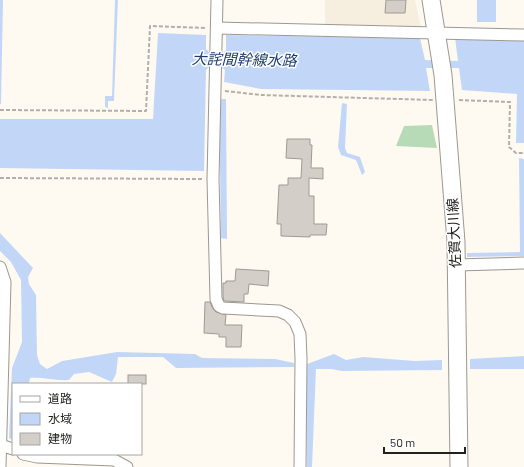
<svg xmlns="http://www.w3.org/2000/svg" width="524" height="467" font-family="Barlow,'Noto Sans JP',sans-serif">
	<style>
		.built { fill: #f6eedf }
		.green { fill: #b7dab7 }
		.water { fill: #c2d7f8 }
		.building { fill: #d3cfc8; stroke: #9e9b93 }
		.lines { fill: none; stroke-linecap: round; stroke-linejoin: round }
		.street-casing { stroke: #9c9891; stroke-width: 13 }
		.primary-casing { stroke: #9c9891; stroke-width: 19 }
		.path { stroke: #b3b0aa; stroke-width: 2; stroke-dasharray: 4 2; stroke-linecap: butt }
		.street { stroke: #fff; stroke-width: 11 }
		.primary { stroke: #fff; stroke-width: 17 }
		.labels { text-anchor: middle; stroke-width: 3; stroke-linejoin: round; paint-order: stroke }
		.street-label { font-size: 14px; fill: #22211e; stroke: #fff }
		.water-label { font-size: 15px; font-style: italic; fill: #1f3e70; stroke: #fff }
	</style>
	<rect width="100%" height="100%" fill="#fefaf2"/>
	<polygon class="built" points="325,0 415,0 421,27 325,26"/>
	<polygon class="green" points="432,125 437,148 396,146 404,126"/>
	<g class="water">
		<polygon points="0,0 3,0 1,104 0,104"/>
		<polygon points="115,0 118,0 114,101 108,101 108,108 105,107 105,96 112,96"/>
		<rect x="477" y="0" width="19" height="22"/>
		<polygon points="158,33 206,35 206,49 211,54 220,55 226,50 226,35 420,38 425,60 458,61 455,38 524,39 524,143 516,143 517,94 462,90 459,68 426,68 430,91 261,89 224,82 225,70 220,66 211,65 206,70 204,171 0,168 0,119 153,119"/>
		<polygon points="219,99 226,99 227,239 221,238"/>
		<polygon points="342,103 347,104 345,148 347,153 360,157 365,172 362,175 356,160 341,155 338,147"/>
		<polygon points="519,158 524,159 524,256 467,257 467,253 520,252"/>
		<path d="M0,233L33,268L28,277L29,284L36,295L37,355L40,364L47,369L62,361L117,352L195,354L202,358L275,359L294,363V367L176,368L163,357H118L116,374L112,382L89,372L74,374L69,380C55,381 43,377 30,378L29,384H13V440L9,438L12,368L22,342L21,280L11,262L0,251Z"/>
		<polygon points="334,354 346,360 363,357 415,361 442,360 442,370 342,371 331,369 316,369 312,467 307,467 307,364"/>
		<polygon points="524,356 524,369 470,369 470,359"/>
	</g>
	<g class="building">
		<polygon points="386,0 406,0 405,13 385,13"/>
		<polygon points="287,139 310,139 310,145 312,145 311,168 323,168 323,179 309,178 309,196 314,196 314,224 327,224 326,235 310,235 310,237 281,236 281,224 277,224 279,185 288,185 288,178 301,178 302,159 286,158"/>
		<polygon points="236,269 269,271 268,286 249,284 248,294 244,294 244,302 224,301 223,297 223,283 226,283 226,281 235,281"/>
		<polygon points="205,302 210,302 213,309 216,312 226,315 225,325 242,325 241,347 226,347 226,337 219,337 219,334 204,333"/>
		<rect x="128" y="375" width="18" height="9"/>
	</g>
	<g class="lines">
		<g class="street-casing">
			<g id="street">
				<polyline points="217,0 213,179 216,299 219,306 223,308 279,311 288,315 295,322 300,334 301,359 300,467"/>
				<polyline points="217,28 524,35"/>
				<polyline points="457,265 524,263"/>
				<polyline points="0,267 5,282 0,467"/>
				<polyline points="0,445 13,449"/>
				<polyline points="23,454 37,457 114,460 127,467"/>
			</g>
		</g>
		<g class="primary-casing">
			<polyline id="primary" points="431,0 443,75 456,242 459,467"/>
		</g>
		<g class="path">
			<polyline points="225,91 261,95 433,100"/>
			<polyline points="459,100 510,102 509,147 516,153 524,153"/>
			<polyline points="0,110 146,111 150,26 206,28"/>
			<polyline points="0,178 203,179"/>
		</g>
		<use href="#street" class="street"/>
		<use href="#primary" class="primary"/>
	</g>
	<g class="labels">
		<g class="street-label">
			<text transform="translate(454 233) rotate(-93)" y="5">佐賀大川線</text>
		</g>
		<g class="water-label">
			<text transform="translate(244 60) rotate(1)" y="5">大詫間幹線水路</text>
		</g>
	</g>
	<rect x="12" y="383" width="130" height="72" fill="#ffffff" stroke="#a7a6a5"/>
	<rect x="20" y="396" width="20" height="6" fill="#ffffff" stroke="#a7a6a5"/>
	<text x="48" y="403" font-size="12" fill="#22211e">道路</text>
	<rect x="20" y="413" width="20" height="12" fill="#c2d7f8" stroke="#a7a6a5"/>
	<text x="48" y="423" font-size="12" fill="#22211e">水域</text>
	<rect x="20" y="433" width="20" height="12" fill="#d3cfc8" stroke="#a7a6a5"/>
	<text x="48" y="443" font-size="12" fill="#22211e">建物</text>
	<path d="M384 447v6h81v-6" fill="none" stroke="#22211e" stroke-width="2"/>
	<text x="390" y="447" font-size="12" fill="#22211e" stroke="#ffffff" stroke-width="3" paint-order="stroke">50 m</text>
</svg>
